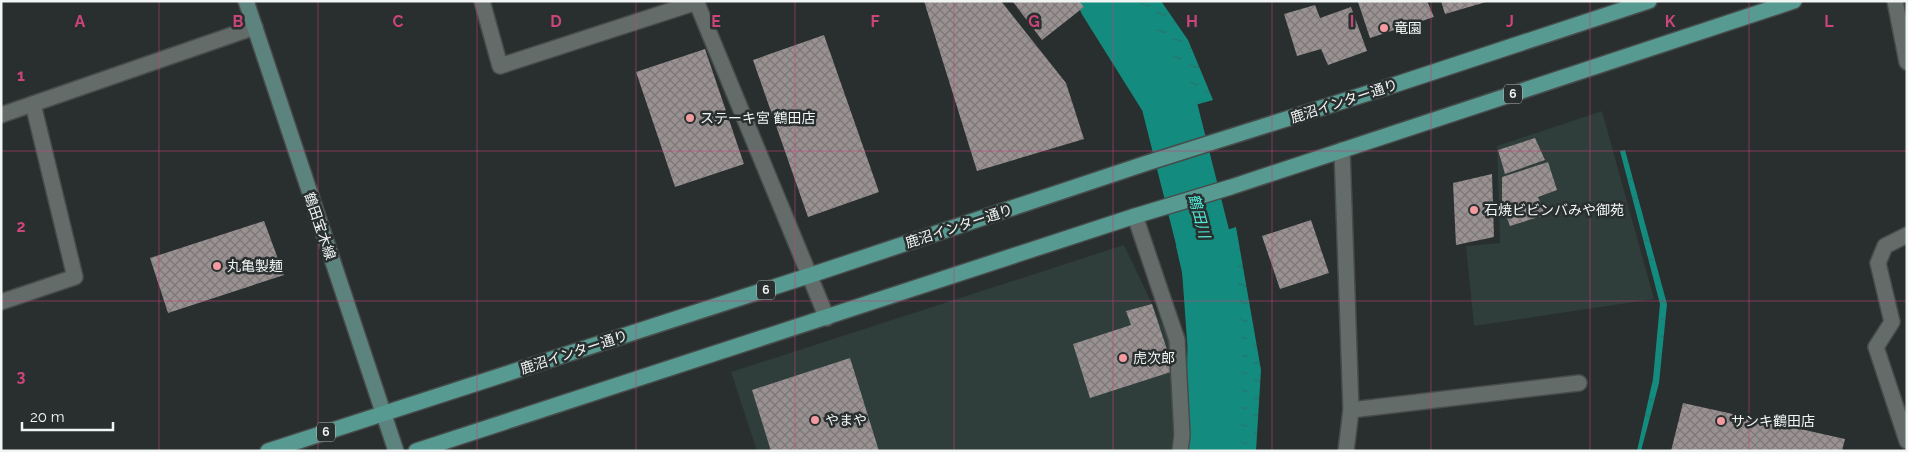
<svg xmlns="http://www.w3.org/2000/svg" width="1908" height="452" font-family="Raleway,'Noto Sans JP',sans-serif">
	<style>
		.built { fill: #2f3d3b }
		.water { fill: url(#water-ripples) }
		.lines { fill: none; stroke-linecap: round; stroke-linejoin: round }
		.river { stroke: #138c7f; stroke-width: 55 }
		.building { fill: url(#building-cross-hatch) }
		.street-casing { stroke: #474c4b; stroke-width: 18 }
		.secondary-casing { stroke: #474c4b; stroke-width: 18 }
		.primary-casing { stroke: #474c4b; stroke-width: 18 }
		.street { stroke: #646c6a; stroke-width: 15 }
		.secondary { stroke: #5d837e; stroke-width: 15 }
		.primary { stroke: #569a91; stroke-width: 15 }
		.grid { fill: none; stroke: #cb447a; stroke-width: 1; stroke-opacity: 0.55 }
		.poi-dot { fill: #f49aa1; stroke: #282f2e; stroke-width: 2 }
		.labels { text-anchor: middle; stroke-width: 5; stroke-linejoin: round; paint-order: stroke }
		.shield { fill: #282f2e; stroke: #b5bab9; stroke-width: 1 }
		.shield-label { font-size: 12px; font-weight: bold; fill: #f1f5f4 }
		.poi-label { font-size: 14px; fill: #f1f5f4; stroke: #282f2e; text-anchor: start }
		.street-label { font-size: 14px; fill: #f1f5f4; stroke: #282f2e }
		.water-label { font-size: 15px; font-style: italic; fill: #52e8d5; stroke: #282f2e }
		.grid-label { font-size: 16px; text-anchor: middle; font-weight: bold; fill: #cb447a; stroke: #282f2e; stroke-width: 5; stroke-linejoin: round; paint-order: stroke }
	</style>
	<defs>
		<pattern id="water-ripples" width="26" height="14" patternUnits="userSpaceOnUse" patternTransform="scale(1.25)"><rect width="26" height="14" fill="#138c7f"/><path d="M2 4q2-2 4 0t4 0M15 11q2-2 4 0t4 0" fill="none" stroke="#287269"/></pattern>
		<pattern id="building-cross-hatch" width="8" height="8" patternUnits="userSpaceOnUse" patternTransform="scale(1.25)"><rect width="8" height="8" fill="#9a9192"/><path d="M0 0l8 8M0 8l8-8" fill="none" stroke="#7d7878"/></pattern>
	</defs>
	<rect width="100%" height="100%" fill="#282f2e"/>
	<g class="built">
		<polygon points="1602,111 1654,299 1474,326 1466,246 1500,243 1497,146"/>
		<polygon points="1124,245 1172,346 1174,436 1171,451 757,451 731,372"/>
	</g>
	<g class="water">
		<polygon points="1100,1 1161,1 1188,40 1213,100 1163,114 1148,82"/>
		<polygon points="1625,150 1667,304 1659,383 1641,451 1637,451 1653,379 1660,304 1620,151"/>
		<polygon points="1236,227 1261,370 1256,451 1199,451 1205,412 1199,347 1176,246"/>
	</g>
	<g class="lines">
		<polyline class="river" points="1106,1 1168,100 1204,243 1208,249 1215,346 1213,451"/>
	</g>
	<g class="building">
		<polygon points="924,1 1001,1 1066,83 1084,139 977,171"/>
		<polygon points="1014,1 1079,1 1084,7 1042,40 1013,2"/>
		<polygon points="1362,1 1427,1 1434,17 1370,38 1358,2"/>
		<polygon points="1441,1 1486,1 1486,2 1445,14"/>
		<polygon points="1315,5 1320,18 1351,7 1367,51 1328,65 1321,49 1297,56 1284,14"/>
		<polygon points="824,35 879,192 808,217 753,60"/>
		<polygon points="705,49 744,164 675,187 636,72"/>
		<polygon points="1535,138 1545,160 1505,174 1498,150"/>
		<polygon points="1548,162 1557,190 1538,197 1545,215 1510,226 1502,205 1502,177"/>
		<polygon points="1492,174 1494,237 1456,245 1453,183"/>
		<polygon points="1311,220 1329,273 1280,289 1262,236"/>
		<polygon points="264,221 284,275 168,313 150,258"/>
		<polygon points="1152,304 1174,371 1090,398 1073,344 1131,325 1126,311"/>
		<polygon points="850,358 879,451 771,451 752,390"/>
		<polygon points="1683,403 1845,439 1842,451 1671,451"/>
	</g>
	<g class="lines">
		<g class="street-casing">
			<g id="street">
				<polyline points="482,1 500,66 697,2"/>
				<polyline points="696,1 827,318"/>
				<polyline points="1895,1 1907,62"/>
				<polyline points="1,115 255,27"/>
				<polyline points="1342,150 1351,410 1346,451"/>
				<polyline points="1135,216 1177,340 1182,435 1180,451"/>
				<polyline points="1907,235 1885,246 1878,263 1892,322 1876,347 1907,441"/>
				<polyline points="1,302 75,277 33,104"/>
				<polyline points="1351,410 1579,383"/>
			</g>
		</g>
		<g class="secondary-casing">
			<polyline id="secondary" points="246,1 396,451"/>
		</g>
		<g class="primary-casing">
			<g id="primary">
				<polyline points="268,451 811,275 1147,163 1397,84 1649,1"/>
				<polyline points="416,451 1135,216 1231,187 1794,1"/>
			</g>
		</g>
		<use href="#street" class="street"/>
		<use href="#secondary" class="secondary"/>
		<use href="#primary" class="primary"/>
	</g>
	<path class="grid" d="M159,1V451M318,1V451M477,1V451M636,1V451M795,1V451M954,1V451M1113,1V451M1272,1V451M1431,1V451M1590,1V451M1749,1V451M1,151H1907M1,301H1907"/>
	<g class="poi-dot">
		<circle cx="1384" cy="28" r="5"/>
		<circle cx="690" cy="118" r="5"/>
		<circle cx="1474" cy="210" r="5"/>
		<circle cx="217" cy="266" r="5"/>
		<circle cx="1123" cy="358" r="5"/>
		<circle cx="815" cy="420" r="5"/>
		<circle cx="1721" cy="421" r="5"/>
	</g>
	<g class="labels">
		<g class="shield">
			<rect x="1504" y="84.5" width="18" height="19" rx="4"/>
			<rect x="757" y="280.5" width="18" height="19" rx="4"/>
			<rect x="317" y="422.5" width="18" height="19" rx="4"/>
		</g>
		<g class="shield-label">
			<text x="1513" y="98">6</text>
			<text x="766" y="294">6</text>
			<text x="326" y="436">6</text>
		</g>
		<g class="poi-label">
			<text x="1394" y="33">竜園</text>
			<text x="700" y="123">ステーキ宮 鶴田店</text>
			<text x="1484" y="215">石焼ビビンバみや御苑</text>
			<text x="227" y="271">丸亀製麺</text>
			<text x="1133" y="363">虎次郎</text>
			<text x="825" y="425">やまや</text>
			<text x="1731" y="426">サンキ鶴田店</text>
		</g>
		<g class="street-label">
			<text transform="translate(1344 101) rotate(-18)" y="5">鹿沼インター通り</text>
			<text transform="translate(320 226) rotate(71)" y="5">鶴田宝木線</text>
			<text transform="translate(959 226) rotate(-18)" y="5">鹿沼インター通り</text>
			<text transform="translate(574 352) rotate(-18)" y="5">鹿沼インター通り</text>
		</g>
		<g class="water-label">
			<text transform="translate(1199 216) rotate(75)" y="5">鶴田川</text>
		</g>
	</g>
	<g class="grid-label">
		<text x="80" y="27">A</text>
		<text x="238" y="27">B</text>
		<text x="398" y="27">C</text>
		<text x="556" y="27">D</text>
		<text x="716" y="27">E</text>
		<text x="875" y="27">F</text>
		<text x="1034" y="27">G</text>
		<text x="1192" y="27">H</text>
		<text x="1352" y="27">I</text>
		<text x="1510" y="27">J</text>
		<text x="1670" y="27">K</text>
		<text x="1829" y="27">L</text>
		<text x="21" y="81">1</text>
		<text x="21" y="232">2</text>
		<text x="21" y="382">3</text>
	</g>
	<rect width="1908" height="452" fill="none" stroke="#f1f5f4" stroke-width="5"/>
	<path d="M22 422v8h91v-8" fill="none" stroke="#f1f5f4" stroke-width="2.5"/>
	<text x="30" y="422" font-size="15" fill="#f1f5f4" stroke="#282f2e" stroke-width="4" paint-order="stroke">20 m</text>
</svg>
